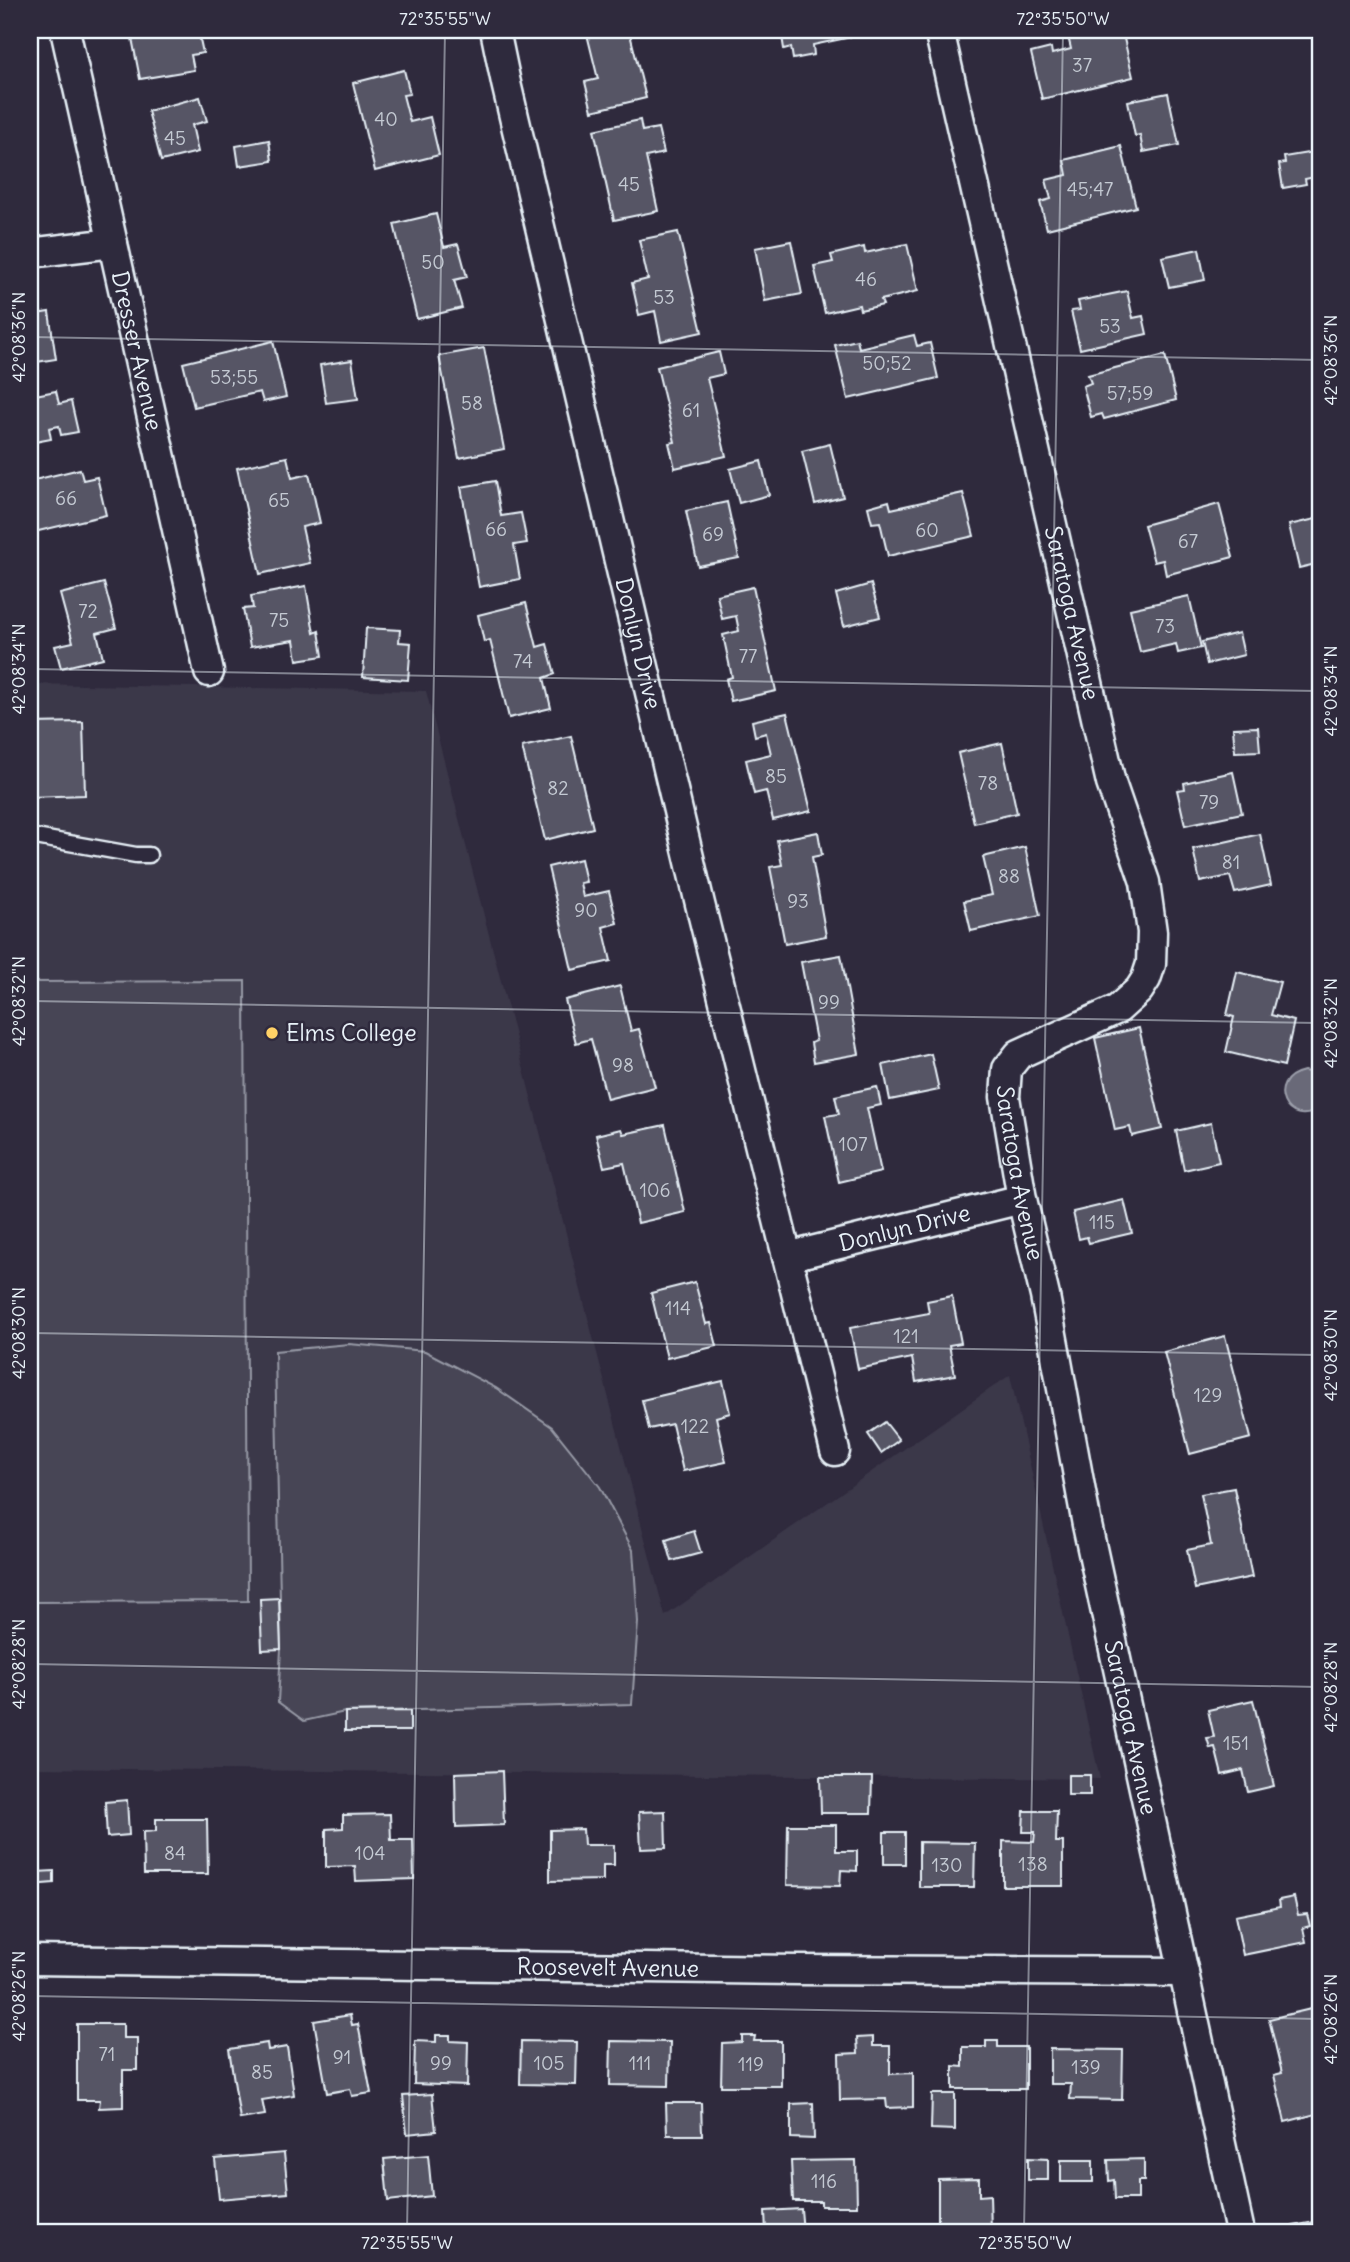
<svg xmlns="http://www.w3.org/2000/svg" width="1350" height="2262" font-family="Delius,sans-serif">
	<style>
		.built { fill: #3b3749 }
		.green { fill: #464455; stroke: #979aa6; stroke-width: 2 }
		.water { fill: #696978; stroke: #9c9fab; stroke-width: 2 }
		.building { fill: #575565; stroke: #e8f1f8; stroke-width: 2 }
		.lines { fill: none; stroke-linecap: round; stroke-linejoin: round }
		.lane-casing { stroke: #e8f1f8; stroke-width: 19 }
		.street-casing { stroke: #e8f1f8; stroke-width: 33 }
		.lane { stroke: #2f2a3d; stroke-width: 14 }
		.street { stroke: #2f2a3d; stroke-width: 28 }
		.ticks { fill: none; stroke: #e8f1f8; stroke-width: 2; stroke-opacity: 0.45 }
		.poi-dot { fill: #ffd166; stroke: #2f2a3d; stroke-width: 2.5 }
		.labels { text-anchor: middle; stroke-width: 5; stroke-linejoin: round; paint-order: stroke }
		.number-label { font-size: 19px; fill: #c4cad3 }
		.street-label { font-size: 23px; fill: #e8f1f8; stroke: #2f2a3d }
		.poi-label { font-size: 23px; fill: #e8f1f8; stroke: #2f2a3d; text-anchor: start }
		.neatline { fill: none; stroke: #e8f1f8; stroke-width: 2.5 }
		.ticks-label { font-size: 18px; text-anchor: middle; fill: #e8f1f8 }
	</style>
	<rect width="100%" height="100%" fill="#2f2a3d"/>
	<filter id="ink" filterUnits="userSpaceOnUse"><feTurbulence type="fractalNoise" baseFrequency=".0143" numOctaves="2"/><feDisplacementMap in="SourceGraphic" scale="14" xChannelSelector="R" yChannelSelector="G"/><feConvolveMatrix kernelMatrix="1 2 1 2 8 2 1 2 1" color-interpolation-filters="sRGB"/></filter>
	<g filter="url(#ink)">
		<polygon class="built" points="30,684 426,691 665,1616 1010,1375 1100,1779 30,1768"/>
		<g class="green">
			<polygon points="245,981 248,1601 30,1602 30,982"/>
			<polygon points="349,1344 425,1351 496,1388 552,1427 600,1487 633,1550 638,1622 632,1704 345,1712 304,1721 278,1702 281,1649 275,1351"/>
		</g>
		<path class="water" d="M1304,1071L1314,1073L1320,1079V1108C1287,1132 1263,1080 1304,1071Z"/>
		<g class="building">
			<polygon points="175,30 198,30 203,53 191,55 194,70 140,79 132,38"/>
			<polygon points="586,30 629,30 646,98 592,111 585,82 598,79"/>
			<polygon points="781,30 855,30 856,36 813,45 814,55 793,59 791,47 784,49"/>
			<polygon points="1078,30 1122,30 1133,77 1042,99 1031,53 1051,48 1052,54 1071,49 1067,32"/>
			<polygon points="404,70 410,94 403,95 410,122 430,117 439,155 375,171 353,83"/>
			<polygon points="1168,93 1179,145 1143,152 1140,135 1135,136 1128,101"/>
			<polygon points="200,97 207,121 192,125 198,152 161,161 148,111"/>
			<polygon points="640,120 642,131 658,128 664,153 646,157 658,211 614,220 594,130"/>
			<polygon points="269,140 272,161 239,166 236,146"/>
			<polygon points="1121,146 1136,207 1047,229 1040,202 1051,199 1046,180 1067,175 1064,160"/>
			<polygon points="1320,151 1320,176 1305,179 1306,184 1283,188 1279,164 1285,163 1284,157"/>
			<polygon points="436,214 444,247 458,244 467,277 454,280 462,308 417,319 394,224"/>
			<polygon points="678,232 702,332 661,341 655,311 639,315 632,283 648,279 639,240"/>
			<polygon points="791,241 802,294 765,301 755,248"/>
			<polygon points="907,244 918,291 881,300 883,305 860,310 859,305 825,313 814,266 833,262 831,255 864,247 865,253"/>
			<polygon points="1199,249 1205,280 1169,287 1162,257"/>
			<polygon points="1127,291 1133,318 1143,316 1147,334 1080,349 1071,311 1080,310 1078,301"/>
			<polygon points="49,312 56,359 30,363 30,315"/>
			<polygon points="914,335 917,346 930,343 938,378 848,399 835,345 857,340 859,348"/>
			<polygon points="273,341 286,397 263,402 260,392 194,407 183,363"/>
			<polygon points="484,348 504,449 459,458 439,356"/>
			<polygon points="719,352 724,374 707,378 726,456 675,468 669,443 675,442 657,367"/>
			<polygon points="1165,355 1176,400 1104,419 1102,414 1091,417 1083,386 1091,383 1088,375"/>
			<polygon points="352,360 358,399 326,403 320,365"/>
			<polygon points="56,391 59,404 71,401 78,432 61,435 59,426 49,428 51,439 30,443 30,396"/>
			<polygon points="830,444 843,497 815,504 802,451"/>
			<polygon points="287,457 292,478 309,474 320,523 302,527 310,563 260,574 237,468"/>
			<polygon points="761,461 769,495 739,503 730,469"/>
			<polygon points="80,469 83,480 97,477 106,515 30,533 30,481"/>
			<polygon points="495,481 501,516 521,513 527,543 514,545 520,579 479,587 461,487"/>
			<polygon points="963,493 974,536 888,556 880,522 872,523 868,507 889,501 891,509"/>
			<polygon points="727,502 739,558 698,566 686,511"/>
			<polygon points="1219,504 1233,557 1166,575 1163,560 1154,562 1144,525"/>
			<polygon points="1320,518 1320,563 1299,568 1289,525"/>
			<polygon points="104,583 116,628 97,633 103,658 61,668 55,646 73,642 60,594"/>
			<polygon points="871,584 880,617 844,626 836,594"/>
			<polygon points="306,586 314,633 319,631 323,656 297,660 294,640 250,647 243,609 253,608 251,596"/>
			<polygon points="753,587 776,691 731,701 726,679 732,677 723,635 739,631 736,616 722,619 717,595"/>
			<polygon points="1189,596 1201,648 1178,653 1176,644 1140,652 1130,609"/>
			<polygon points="526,603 537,647 547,644 555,674 544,678 551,708 509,718 490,640 484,642 478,615"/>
			<polygon points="366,628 400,630 399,642 411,643 408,680 363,677"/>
			<polygon points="1239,633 1244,655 1207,664 1202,642"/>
			<polygon points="787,713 811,811 773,820 766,791 754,794 746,760 771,754 766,733 755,736 752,721"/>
			<polygon points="83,722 85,795 30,797 30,723"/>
			<polygon points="1258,727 1260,751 1235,752 1233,728"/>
			<polygon points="571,736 593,828 545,840 522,747"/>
			<polygon points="1002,743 1017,813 974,823 958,753"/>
			<polygon points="1233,772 1242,813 1185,825 1177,790 1185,789 1184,783"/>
			<polygon points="818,832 822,855 812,857 826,936 785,944 770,867 782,865 777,840"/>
			<polygon points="1260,834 1271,885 1235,893 1230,876 1200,882 1193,849"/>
			<polygon points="1025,847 1040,916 971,931 964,901 992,895 983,857"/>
			<polygon points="581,859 586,882 580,883 583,897 609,891 617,923 603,927 611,961 572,970 548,867"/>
			<polygon points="841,955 859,1054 814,1062 811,1043 816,1041 801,962"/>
			<polygon points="1237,972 1280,982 1271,1015 1294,1021 1284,1066 1226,1052 1234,1017 1227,1015"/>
			<polygon points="620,986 631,1031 639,1029 655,1087 607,1099 591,1039 576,1043 565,1000"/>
			<polygon points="1139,1028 1162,1129 1132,1136 1130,1127 1115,1130 1095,1038"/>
			<polygon points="931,1054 939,1090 890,1100 883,1065"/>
			<polygon points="877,1087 881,1105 867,1108 881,1172 839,1182 825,1116 839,1114 835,1096"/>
			<polygon points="1211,1123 1219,1162 1184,1170 1176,1131"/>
			<polygon points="665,1125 685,1212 638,1223 624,1163 604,1167 596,1135 621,1129 623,1134"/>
			<polygon points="1124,1200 1132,1233 1089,1243 1087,1237 1079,1239 1073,1212"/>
			<polygon points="695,1282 706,1324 711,1323 717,1346 667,1358 651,1293"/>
			<polygon points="952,1296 961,1343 949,1345 955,1375 916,1382 912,1358 858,1369 850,1328 929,1313 927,1301"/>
			<polygon points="1225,1336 1251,1438 1190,1454 1164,1352"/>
			<polygon points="723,1381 730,1413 716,1417 726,1462 683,1471 672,1424 649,1429 642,1400"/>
			<polygon points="885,1422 899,1440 881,1453 868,1434"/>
			<polygon points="1234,1488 1252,1577 1195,1589 1187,1550 1211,1545 1201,1494"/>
			<polygon points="694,1531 701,1553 672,1561 666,1540"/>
			<polygon points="279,1598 281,1649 262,1650 260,1599"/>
			<polygon points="1253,1700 1274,1786 1248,1792 1243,1770 1222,1775 1215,1747 1210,1748 1207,1738 1214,1737 1208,1710"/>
			<polygon points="410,1711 410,1731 345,1731 345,1712"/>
			<polygon points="502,1771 504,1825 456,1827 455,1773"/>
			<rect x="1068" y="1775" width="22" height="20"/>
			<polygon points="820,1777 872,1777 871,1813 821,1813"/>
			<polygon points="127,1800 129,1835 107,1837 105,1802"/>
			<polygon points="665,1811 666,1848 641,1849 639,1812"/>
			<polygon points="1024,1811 1057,1811 1056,1842 1063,1842 1063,1886 1003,1886 1003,1841 1034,1842 1035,1832 1023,1832"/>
			<polygon points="390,1814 391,1840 413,1840 414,1879 356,1881 355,1866 326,1867 326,1829 343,1828 343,1815"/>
			<polygon points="156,1819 207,1819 208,1874 144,1874 143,1832 156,1831"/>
			<polygon points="788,1825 836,1825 836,1851 857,1851 857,1871 841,1870 840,1886 787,1885"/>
			<polygon points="583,1829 584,1845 614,1845 614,1865 603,1865 603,1880 550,1881 550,1830"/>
			<rect x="884" y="1832" width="21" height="32"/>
			<polygon points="35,1839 37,1872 54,1871 54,1883 30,1885 30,1840"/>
			<polygon points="919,1842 975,1843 974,1887 919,1887"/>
			<polygon points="1294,1897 1298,1915 1307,1914 1310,1926 1303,1928 1306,1942 1243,1955 1235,1916 1280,1907 1279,1900"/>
			<polygon points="1315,2008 1320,2032 1320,2072 1318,2073 1320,2113 1285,2122 1274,2075 1282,2073 1269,2019"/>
			<polygon points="350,2015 352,2025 358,2024 371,2093 352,2096 350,2089 327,2093 314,2021"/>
			<polygon points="77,2024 123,2024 123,2038 137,2038 137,2070 123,2070 123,2107 99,2108 100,2100 77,2100"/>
			<polygon points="436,2035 450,2035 450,2041 468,2042 467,2086 414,2084 415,2041 436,2042"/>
			<polygon points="742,2036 755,2036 754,2041 781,2041 781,2086 721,2086 722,2043 742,2042"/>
			<polygon points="873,2037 873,2046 890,2046 890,2074 913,2073 913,2107 887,2108 886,2099 840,2100 839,2054 858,2053 857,2038"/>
			<polygon points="521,2041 577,2042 576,2085 520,2084"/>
			<polygon points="611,2041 670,2042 669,2086 610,2085"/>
			<polygon points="986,2041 998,2041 998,2047 1026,2047 1026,2089 953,2089 953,2066 963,2067 963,2047 986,2047"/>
			<polygon points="267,2043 268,2050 287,2047 294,2095 262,2100 265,2115 240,2119 229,2049"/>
			<polygon points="1050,2049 1123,2050 1122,2100 1070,2099 1071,2084 1050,2084"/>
			<polygon points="432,2094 436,2131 407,2134 403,2096"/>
			<polygon points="932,2094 955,2094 955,2130 931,2129"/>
			<polygon points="666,2103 701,2103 702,2135 667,2135"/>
			<polygon points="813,2103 814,2139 791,2138 791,2104"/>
			<polygon points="284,2153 288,2193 219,2199 215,2159"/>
			<polygon points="428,2155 432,2196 388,2201 384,2159"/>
			<polygon points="1028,2158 1048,2159 1048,2180 1028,2180"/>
			<polygon points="1144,2159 1144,2181 1138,2181 1138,2199 1115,2199 1114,2180 1109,2181 1108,2160"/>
			<polygon points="856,2160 857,2206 821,2206 821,2201 793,2201 791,2161"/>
			<rect x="1061" y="2160" width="32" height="22"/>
			<polygon points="979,2178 979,2196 990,2195 991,2232 959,2232 959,2225 938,2224 938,2179"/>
			<polygon points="801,2209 803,2232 766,2232 765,2211"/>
			<polygon points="1320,2221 1320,2232 1294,2232 1293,2226"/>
		</g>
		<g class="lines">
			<g class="lane-casing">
				<polyline id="lane" points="30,836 136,855 149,855"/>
			</g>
			<g class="street-casing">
				<g id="street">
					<path id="s1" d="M65,30L209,672"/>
					<path id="s2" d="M495,30L506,83L700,904L835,1451"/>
					<path id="s3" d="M939,30L1111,783L1145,882L1152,932L1151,964L1146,979L1139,990L1118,1009L1019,1054L1007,1069L1005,1097L1022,1199L1045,1296L1087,1525L1240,2232"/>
					<polyline points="30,253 113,243"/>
					<path id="s4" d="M787,1257L1022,1199"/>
					<path id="s5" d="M30,1960L799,1970L1184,1972"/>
				</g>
			</g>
			<use href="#lane" class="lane"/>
			<use href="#street" class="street"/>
		</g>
	</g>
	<path class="ticks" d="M30,337L1320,360M30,669L1320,691M30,1001L1320,1023M30,1333L1320,1355M30,1664L1320,1687M30,1996L1320,2019M407,2232L445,30M1024,2232L1063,30"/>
	<circle class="poi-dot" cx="272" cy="1033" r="7"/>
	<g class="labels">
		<g class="number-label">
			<text x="1082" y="72">37</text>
			<text x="386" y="126">40</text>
			<text x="175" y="145">45</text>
			<text x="629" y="191">45</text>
			<text x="1090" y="196">45;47</text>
			<text x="433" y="269">50</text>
			<text x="866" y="286">46</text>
			<text x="664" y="304">53</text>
			<text x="1110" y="333">53</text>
			<text x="887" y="370">50;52</text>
			<text x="234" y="384">53;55</text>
			<text x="1130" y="400">57;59</text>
			<text x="472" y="410">58</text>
			<text x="691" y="417">61</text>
			<text x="66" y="505">66</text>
			<text x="279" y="507">65</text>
			<text x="496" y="536">66</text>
			<text x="927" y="537">60</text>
			<text x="713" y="541">69</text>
			<text x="1188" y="548">67</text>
			<text x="88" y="618">72</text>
			<text x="279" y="627">75</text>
			<text x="1165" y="633">73</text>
			<text x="748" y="663">77</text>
			<text x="523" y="668">74</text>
			<text x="776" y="783">85</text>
			<text x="988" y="790">78</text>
			<text x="558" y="795">82</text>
			<text x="1209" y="809">79</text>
			<text x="1231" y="869">81</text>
			<text x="1009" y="883">88</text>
			<text x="798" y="908">93</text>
			<text x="586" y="917">90</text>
			<text x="829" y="1009">99</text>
			<text x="623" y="1072">98</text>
			<text x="853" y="1151">107</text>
			<text x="655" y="1197">106</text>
			<text x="1102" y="1229">115</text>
			<text x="678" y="1315">114</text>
			<text x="906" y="1343">121</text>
			<text x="1208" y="1402">129</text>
			<text x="695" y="1433">122</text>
			<text x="1236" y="1750">151</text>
			<text x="175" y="1860">84</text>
			<text x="370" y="1860">104</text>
			<text x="1033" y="1871">138</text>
			<text x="947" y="1872">130</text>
			<text x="107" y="2061">71</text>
			<text x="342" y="2064">91</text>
			<text x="441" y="2070">99</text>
			<text x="549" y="2070">105</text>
			<text x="640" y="2070">111</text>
			<text x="751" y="2071">119</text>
			<text x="1086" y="2074">139</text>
			<text x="262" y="2079">85</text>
			<text x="824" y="2188">116</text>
		</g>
		<g class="street-label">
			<text dy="8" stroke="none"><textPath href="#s1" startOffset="329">Dresser Avenue</textPath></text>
			<text dy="8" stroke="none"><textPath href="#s3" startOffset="598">Saratoga Avenue</textPath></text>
			<text dy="8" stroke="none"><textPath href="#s2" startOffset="630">Donlyn Drive</textPath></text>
			<text dy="8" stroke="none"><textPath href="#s3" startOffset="1250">Saratoga Avenue</textPath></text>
			<text dy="8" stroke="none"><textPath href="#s4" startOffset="121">Donlyn Drive</textPath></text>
			<text dy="8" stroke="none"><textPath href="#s3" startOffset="1816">Saratoga Avenue</textPath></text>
			<text dy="8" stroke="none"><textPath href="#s5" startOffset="578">Roosevelt Avenue</textPath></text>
		</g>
		<g class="poi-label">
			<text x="286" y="1041">Elms College</text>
		</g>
	</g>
	<rect width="1350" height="2262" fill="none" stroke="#2f2a3d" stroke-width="77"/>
	<rect x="38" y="38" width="1274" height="2186" class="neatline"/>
	<g class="ticks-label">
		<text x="445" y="25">72°35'55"W</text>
		<text x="1063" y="25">72°35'50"W</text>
		<text transform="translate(19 337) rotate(-90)" y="6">42°08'36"N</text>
		<text transform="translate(1331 360) rotate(-90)" y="6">42°08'36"N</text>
		<text transform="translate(19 669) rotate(-90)" y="6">42°08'34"N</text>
		<text transform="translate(1331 691) rotate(-90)" y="6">42°08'34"N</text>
		<text transform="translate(19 1001) rotate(-90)" y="6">42°08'32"N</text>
		<text transform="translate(1331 1023) rotate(-90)" y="6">42°08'32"N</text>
		<text transform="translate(19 1333) rotate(-90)" y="6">42°08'30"N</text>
		<text transform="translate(1331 1355) rotate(-90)" y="6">42°08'30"N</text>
		<text transform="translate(19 1664) rotate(-90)" y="6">42°08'28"N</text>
		<text transform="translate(1331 1687) rotate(-90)" y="6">42°08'28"N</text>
		<text transform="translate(19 1996) rotate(-90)" y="6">42°08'26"N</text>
		<text transform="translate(1331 2019) rotate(-90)" y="6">42°08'26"N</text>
		<text x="407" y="2249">72°35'55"W</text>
		<text x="1025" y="2249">72°35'50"W</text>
	</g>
</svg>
